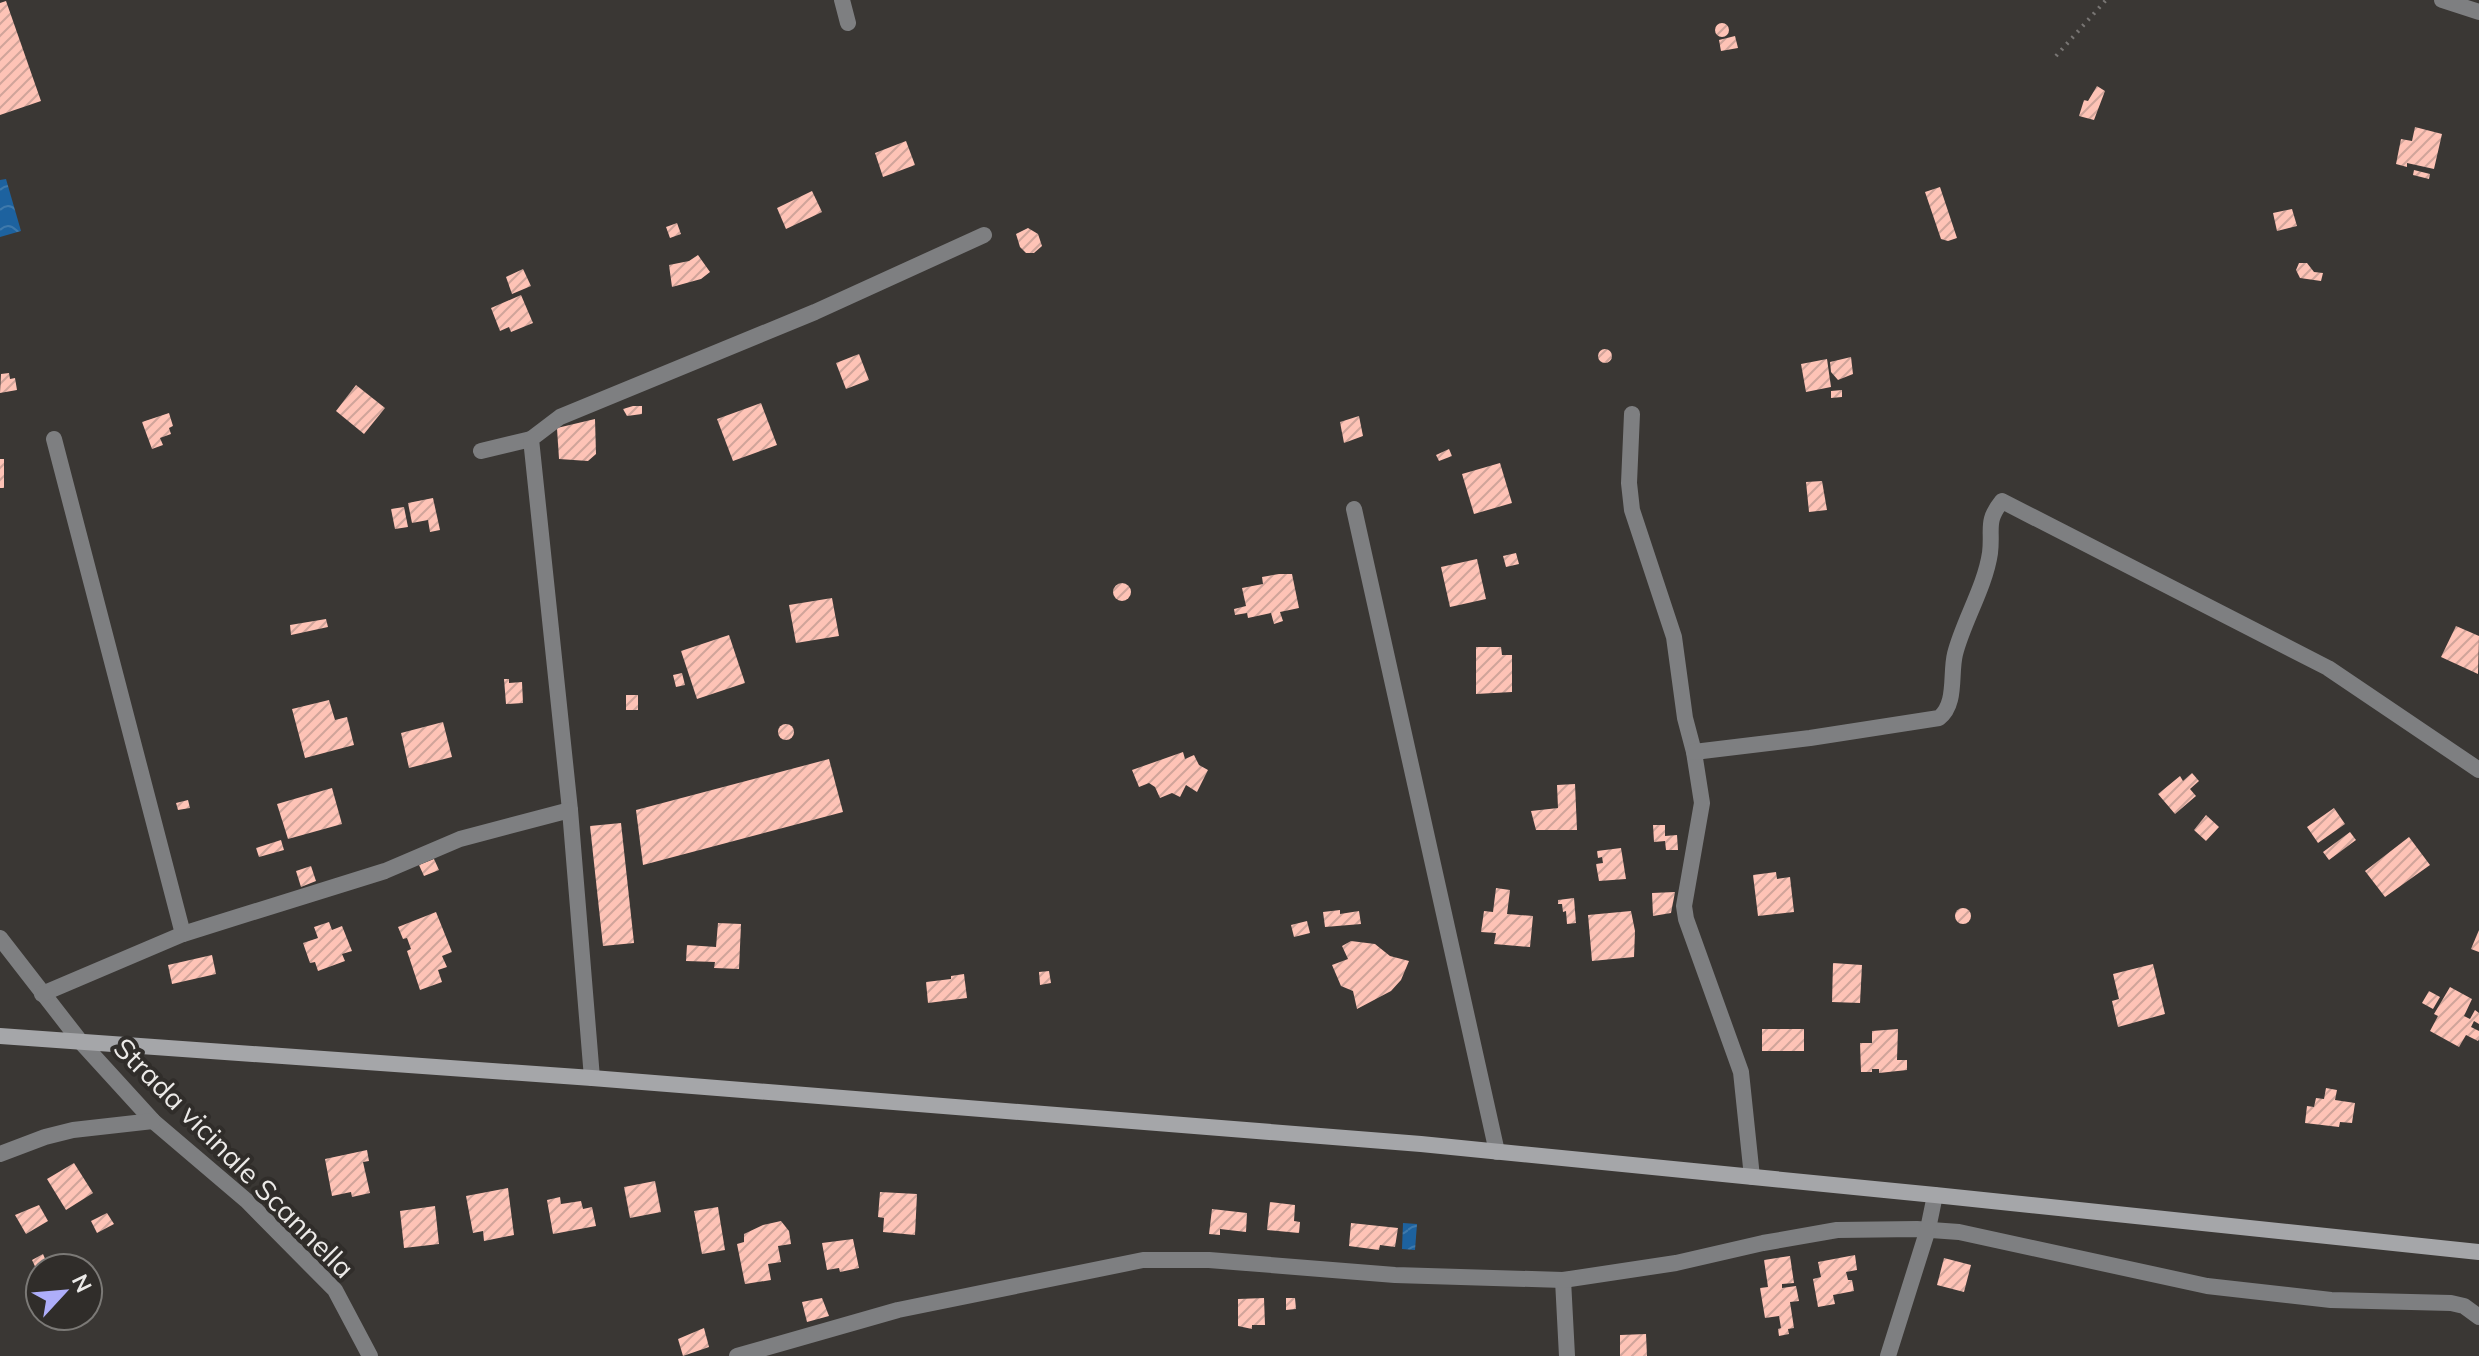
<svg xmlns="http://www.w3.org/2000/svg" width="2479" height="1356" font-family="Mulish,sans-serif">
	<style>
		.water { fill: url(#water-waves) }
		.building { fill: url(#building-hatch) }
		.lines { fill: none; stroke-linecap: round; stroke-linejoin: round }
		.path { stroke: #787573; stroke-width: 4; stroke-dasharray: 2 6; stroke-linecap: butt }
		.street { stroke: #7e7f81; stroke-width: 16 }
		.secondary { stroke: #a5a6a9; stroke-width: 16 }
		.labels { text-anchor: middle; stroke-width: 8; stroke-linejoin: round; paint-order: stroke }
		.street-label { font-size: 28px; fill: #eceae8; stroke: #302d2a }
	</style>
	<defs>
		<pattern id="water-waves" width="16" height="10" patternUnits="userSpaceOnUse" patternTransform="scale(2)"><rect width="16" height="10" fill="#1d629f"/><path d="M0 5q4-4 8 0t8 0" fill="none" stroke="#3e79ac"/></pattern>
		<pattern id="building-hatch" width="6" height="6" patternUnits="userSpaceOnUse" patternTransform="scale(2)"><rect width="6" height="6" fill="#fec3b6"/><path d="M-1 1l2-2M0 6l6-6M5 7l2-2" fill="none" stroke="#d0a49a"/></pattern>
	</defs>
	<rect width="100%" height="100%" fill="#3a3734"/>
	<g class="water">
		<polygon points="6,179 21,231 0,237 0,180"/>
		<polygon points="1403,1223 1417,1224 1415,1250 1402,1249"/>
	</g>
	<g class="building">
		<polygon points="6,1 41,101 0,115 0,3"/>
		<circle cx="1722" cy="30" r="7"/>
		<polygon points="1735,36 1738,48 1721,51 1719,40"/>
		<polygon points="2097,86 2105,91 2094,120 2079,116 2084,100 2088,101"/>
		<polygon points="2415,127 2442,134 2434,169 2407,163 2407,167 2396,164 2401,139 2412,141"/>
		<polygon points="906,141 915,165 883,177 875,153"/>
		<polygon points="2414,170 2430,174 2429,179 2413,175"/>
		<polygon points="1940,187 1957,238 1948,241 1941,239 1925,192"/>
		<polygon points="812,191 822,212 786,229 777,208"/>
		<polygon points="2292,209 2297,226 2277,231 2273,213"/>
		<polygon points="677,223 681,234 670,238 666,227"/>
		<polygon points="1028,228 1038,234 1042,246 1034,253 1026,253 1020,247 1016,234"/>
		<polygon points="698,255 710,272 701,279 672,287 669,265 689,261"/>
		<polygon points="2299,263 2307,263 2314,272 2323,273 2321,281 2300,278 2296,270"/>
		<polygon points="523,269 531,286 512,294 506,277"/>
		<polygon points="521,295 533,323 511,332 509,327 500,331 491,308"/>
		<circle cx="1605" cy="356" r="7"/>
		<polygon points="859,354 869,380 846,389 836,363"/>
		<polygon points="1851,357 1853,374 1838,380 1831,372 1830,362"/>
		<polygon points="1827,359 1831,387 1806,392 1801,364"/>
		<polygon points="9,373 10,379 15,378 17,390 0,393 1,374"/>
		<polygon points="356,385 385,408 364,434 336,411"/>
		<polygon points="1842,390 1842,397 1831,398 1831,391"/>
		<polygon points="761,403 777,445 733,461 717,419"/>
		<polygon points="633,406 642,406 642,414 627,416 623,409"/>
		<polygon points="169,413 173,426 169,428 171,434 160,438 163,445 152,449 142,422"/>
		<polygon points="1359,416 1363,436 1344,443 1340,422"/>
		<polygon points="595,419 596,454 588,461 559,459 557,428"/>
		<polygon points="1449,449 1452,456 1439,461 1436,455"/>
		<rect x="0" y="459" width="4" height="29"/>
		<polygon points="1500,463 1512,503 1474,514 1462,474"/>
		<polygon points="1822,481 1827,510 1809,512 1806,482"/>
		<polygon points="433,498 440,530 430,532 428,520 412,523 408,503"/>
		<polygon points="404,507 408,527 395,529 391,509"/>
		<polygon points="1516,553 1519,564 1506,567 1503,556"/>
		<polygon points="1477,559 1486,599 1450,607 1441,567"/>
		<polygon points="1279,574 1292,574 1299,608 1280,612 1283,621 1274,624 1271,613 1248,618 1247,613 1235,615 1234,609 1246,606 1242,588 1263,584 1262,577"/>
		<circle cx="1122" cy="592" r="9"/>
		<polygon points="832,598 839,636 796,643 789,605"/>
		<polygon points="326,619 328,627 291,635 290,625"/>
		<polygon points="2456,626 2479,636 2478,674 2441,657"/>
		<polygon points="729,635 745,683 697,699 681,651"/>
		<polygon points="1476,647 1501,647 1502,655 1512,655 1512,692 1476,694"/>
		<polygon points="682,673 685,685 676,687 673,675"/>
		<polygon points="504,679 509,679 509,683 522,682 523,703 506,704"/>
		<rect x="626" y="695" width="12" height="15"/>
		<polygon points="329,700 335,720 347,717 354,745 305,758 292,709"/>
		<polygon points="443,722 452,757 409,768 401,733"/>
		<circle cx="786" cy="732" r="8"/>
		<polygon points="1183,752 1185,759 1194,755 1199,765 1208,770 1197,792 1186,785 1180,797 1172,793 1160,798 1155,787 1149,783 1139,787 1132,770"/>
		<polygon points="829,759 843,812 643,865 636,810"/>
		<polygon points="2192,773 2199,781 2190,789 2196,796 2175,814 2158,794 2180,776 2183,781"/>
		<polygon points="1575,784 1577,830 1536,830 1531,811 1558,808 1557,785"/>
		<polygon points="332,788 342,824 288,839 277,804"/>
		<polygon points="188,800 190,808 178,810 176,803"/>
		<polygon points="2334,808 2345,824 2318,843 2307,827"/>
		<polygon points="2206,815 2219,827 2206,841 2194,830"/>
		<polygon points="621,823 634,943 603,946 590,826"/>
		<polygon points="1653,825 1665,825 1665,836 1677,835 1678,850 1666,850 1665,841 1654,842"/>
		<polygon points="2350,832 2356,840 2329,860 2323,852"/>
		<polygon points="2409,837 2430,865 2385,897 2365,871"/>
		<polygon points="281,840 284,850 259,857 256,848"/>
		<polygon points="1621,848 1626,879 1599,881 1596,864 1603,863 1602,857 1598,858 1597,851"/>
		<polygon points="434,859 439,870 424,876 419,865"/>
		<polygon points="311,866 316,881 301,887 296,871"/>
		<polygon points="1776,872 1777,879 1790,877 1794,912 1758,916 1753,875"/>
		<polygon points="1496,888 1510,890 1507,914 1533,916 1530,947 1494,944 1496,933 1481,932 1484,911 1493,912"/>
		<polygon points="1675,892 1671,913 1653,916 1652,893"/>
		<polygon points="1574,898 1576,923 1567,924 1566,911 1563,912 1562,904 1558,904 1558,900"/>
		<circle cx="1963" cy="916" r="8"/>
		<polygon points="1340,910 1340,914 1359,911 1361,924 1325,927 1323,912"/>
		<polygon points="1631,911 1635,931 1634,957 1592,961 1588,915"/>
		<polygon points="436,912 452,952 442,956 447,967 438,970 442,982 420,990 407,951 411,949 407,938 403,939 398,927"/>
		<polygon points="1307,921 1310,933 1294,937 1291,925"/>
		<polygon points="329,922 332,930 342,926 352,951 342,954 345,961 318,971 315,962 310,963 303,943 318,938 314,927"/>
		<polygon points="718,923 741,924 739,969 714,968 715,962 686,961 687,945 716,947"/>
		<polygon points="2479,930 2479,952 2471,949"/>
		<polygon points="1351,941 1375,944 1390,956 1409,961 1401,980 1391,991 1357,1009 1353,991 1341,986 1332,965 1348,959 1342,946"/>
		<polygon points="212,955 216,974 172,984 168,965"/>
		<polygon points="1833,963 1862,965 1860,1003 1832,1002"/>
		<polygon points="2153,964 2165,1014 2118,1027 2112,1001 2119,999 2113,974"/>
		<polygon points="1049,971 1051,983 1040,985 1039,972"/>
		<polygon points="964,974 967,998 928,1003 926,982 951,979 951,976"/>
		<polygon points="2450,987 2472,999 2464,1016 2470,1019 2475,1010 2479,1013 2479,1024 2474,1021 2471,1027 2479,1031 2479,1039 2478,1041 2466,1035 2459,1047 2430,1031 2438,1016 2434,1014"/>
		<polygon points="2429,991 2440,997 2433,1009 2422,1003"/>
		<rect x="1762" y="1029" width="42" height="22"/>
		<polygon points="1898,1029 1897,1060 1907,1060 1907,1070 1879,1073 1879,1069 1872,1069 1872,1072 1861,1072 1860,1043 1872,1043 1872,1031"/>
		<polygon points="2326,1088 2337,1090 2335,1100 2355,1103 2352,1123 2340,1122 2339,1127 2305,1123 2307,1106 2314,1107 2316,1098 2324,1099"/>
		<polygon points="367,1150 369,1161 363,1162 370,1193 352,1197 351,1192 332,1196 325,1159"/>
		<polygon points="74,1163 93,1193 66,1210 47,1179"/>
		<polygon points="655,1181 661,1212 630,1218 624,1187"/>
		<polygon points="508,1188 514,1235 484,1241 483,1231 473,1233 466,1196"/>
		<polygon points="880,1192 917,1194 915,1235 883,1232 884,1218 878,1217"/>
		<polygon points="560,1197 561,1204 581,1201 583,1209 592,1207 596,1226 553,1234 547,1200"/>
		<polygon points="1270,1202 1295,1205 1294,1221 1300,1222 1299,1233 1267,1230"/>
		<polygon points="39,1205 48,1221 26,1234 15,1215"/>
		<polygon points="435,1206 439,1244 404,1248 400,1211"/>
		<polygon points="718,1207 725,1250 702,1254 694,1211"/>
		<polygon points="1212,1209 1247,1213 1246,1232 1220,1229 1220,1235 1209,1234"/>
		<polygon points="107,1213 114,1224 97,1233 91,1221"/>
		<polygon points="781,1221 789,1231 791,1244 778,1246 781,1262 768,1264 771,1280 745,1284 737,1244 744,1242 744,1234 763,1225"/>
		<polygon points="1351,1223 1398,1228 1395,1247 1380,1245 1379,1250 1349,1246"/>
		<polygon points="853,1239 859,1268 840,1272 839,1268 827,1270 822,1243"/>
		<polygon points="43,1254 49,1268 40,1268 40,1277 32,1260"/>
		<polygon points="1855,1255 1857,1270 1846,1272 1848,1280 1852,1280 1854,1291 1833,1295 1835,1304 1818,1307 1813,1279 1821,1277 1818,1262"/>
		<polygon points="1790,1256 1794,1283 1782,1284 1782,1288 1796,1286 1799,1301 1790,1302 1794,1328 1788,1329 1789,1334 1779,1336 1778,1329 1781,1328 1779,1316 1765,1318 1760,1288 1768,1287 1764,1260"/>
		<polygon points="1944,1258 1971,1265 1964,1292 1937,1285"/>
		<polygon points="822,1298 829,1316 807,1322 802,1302"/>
		<polygon points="1264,1298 1265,1325 1252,1325 1252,1329 1238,1326 1238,1299"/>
		<polygon points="1286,1298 1295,1298 1296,1309 1286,1310"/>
		<polygon points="704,1328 709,1347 683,1356 678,1339"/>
		<polygon points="1646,1334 1647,1356 1620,1356 1620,1335"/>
	</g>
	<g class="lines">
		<polyline class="path" points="2056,56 2106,0"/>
		<g class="street">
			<polyline points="842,0 848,23"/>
			<polyline points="2442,0 2479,12"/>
			<polyline points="1632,414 1629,483 1632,510 1674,637 1685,718 1694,752 1702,803 1684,906 1686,919 1741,1072 1752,1177"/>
			<polyline points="481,451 531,439"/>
			<polyline points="1354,509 1497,1152"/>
			<path d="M1694,752L1810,738L1939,718C1957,704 1950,674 1955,654C1963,622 1985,587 1990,553C1993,529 1985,522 2002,501L2328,668L2479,770"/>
			<polyline points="570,810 531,439 560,417 815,312 984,235"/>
			<polyline points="183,934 385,871 460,839 570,810 592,1078"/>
			<polyline points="0,938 80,1041 153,1121 247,1201 335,1290 370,1356"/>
			<polyline points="42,994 183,934 54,439"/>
			<polyline points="0,1154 45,1137 73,1130 153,1121"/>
			<polyline points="1563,1280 1567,1356"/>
			<polyline points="737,1356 898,1310 1143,1260 1209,1260 1395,1275 1563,1280 1676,1263 1763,1243 1837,1230 1917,1229 1959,1232 2207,1286 2331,1300 2451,1303 2464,1306 2479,1317"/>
			<polyline points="1888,1356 1928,1229 1935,1195"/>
		</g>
		<polyline class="secondary" points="0,1036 592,1078 1421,1144 1935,1195 2479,1252"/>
	</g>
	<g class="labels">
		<g class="street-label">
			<text transform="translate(234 1158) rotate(45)" y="10">Strada vicinale Scannella</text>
		</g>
	</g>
	<g transform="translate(64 1292) rotate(64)"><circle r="38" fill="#302d2a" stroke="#7b7976" stroke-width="2"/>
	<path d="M0-6L14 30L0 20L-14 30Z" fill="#aeaefa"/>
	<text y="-12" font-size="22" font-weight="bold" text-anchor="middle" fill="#eceae8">N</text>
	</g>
</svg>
